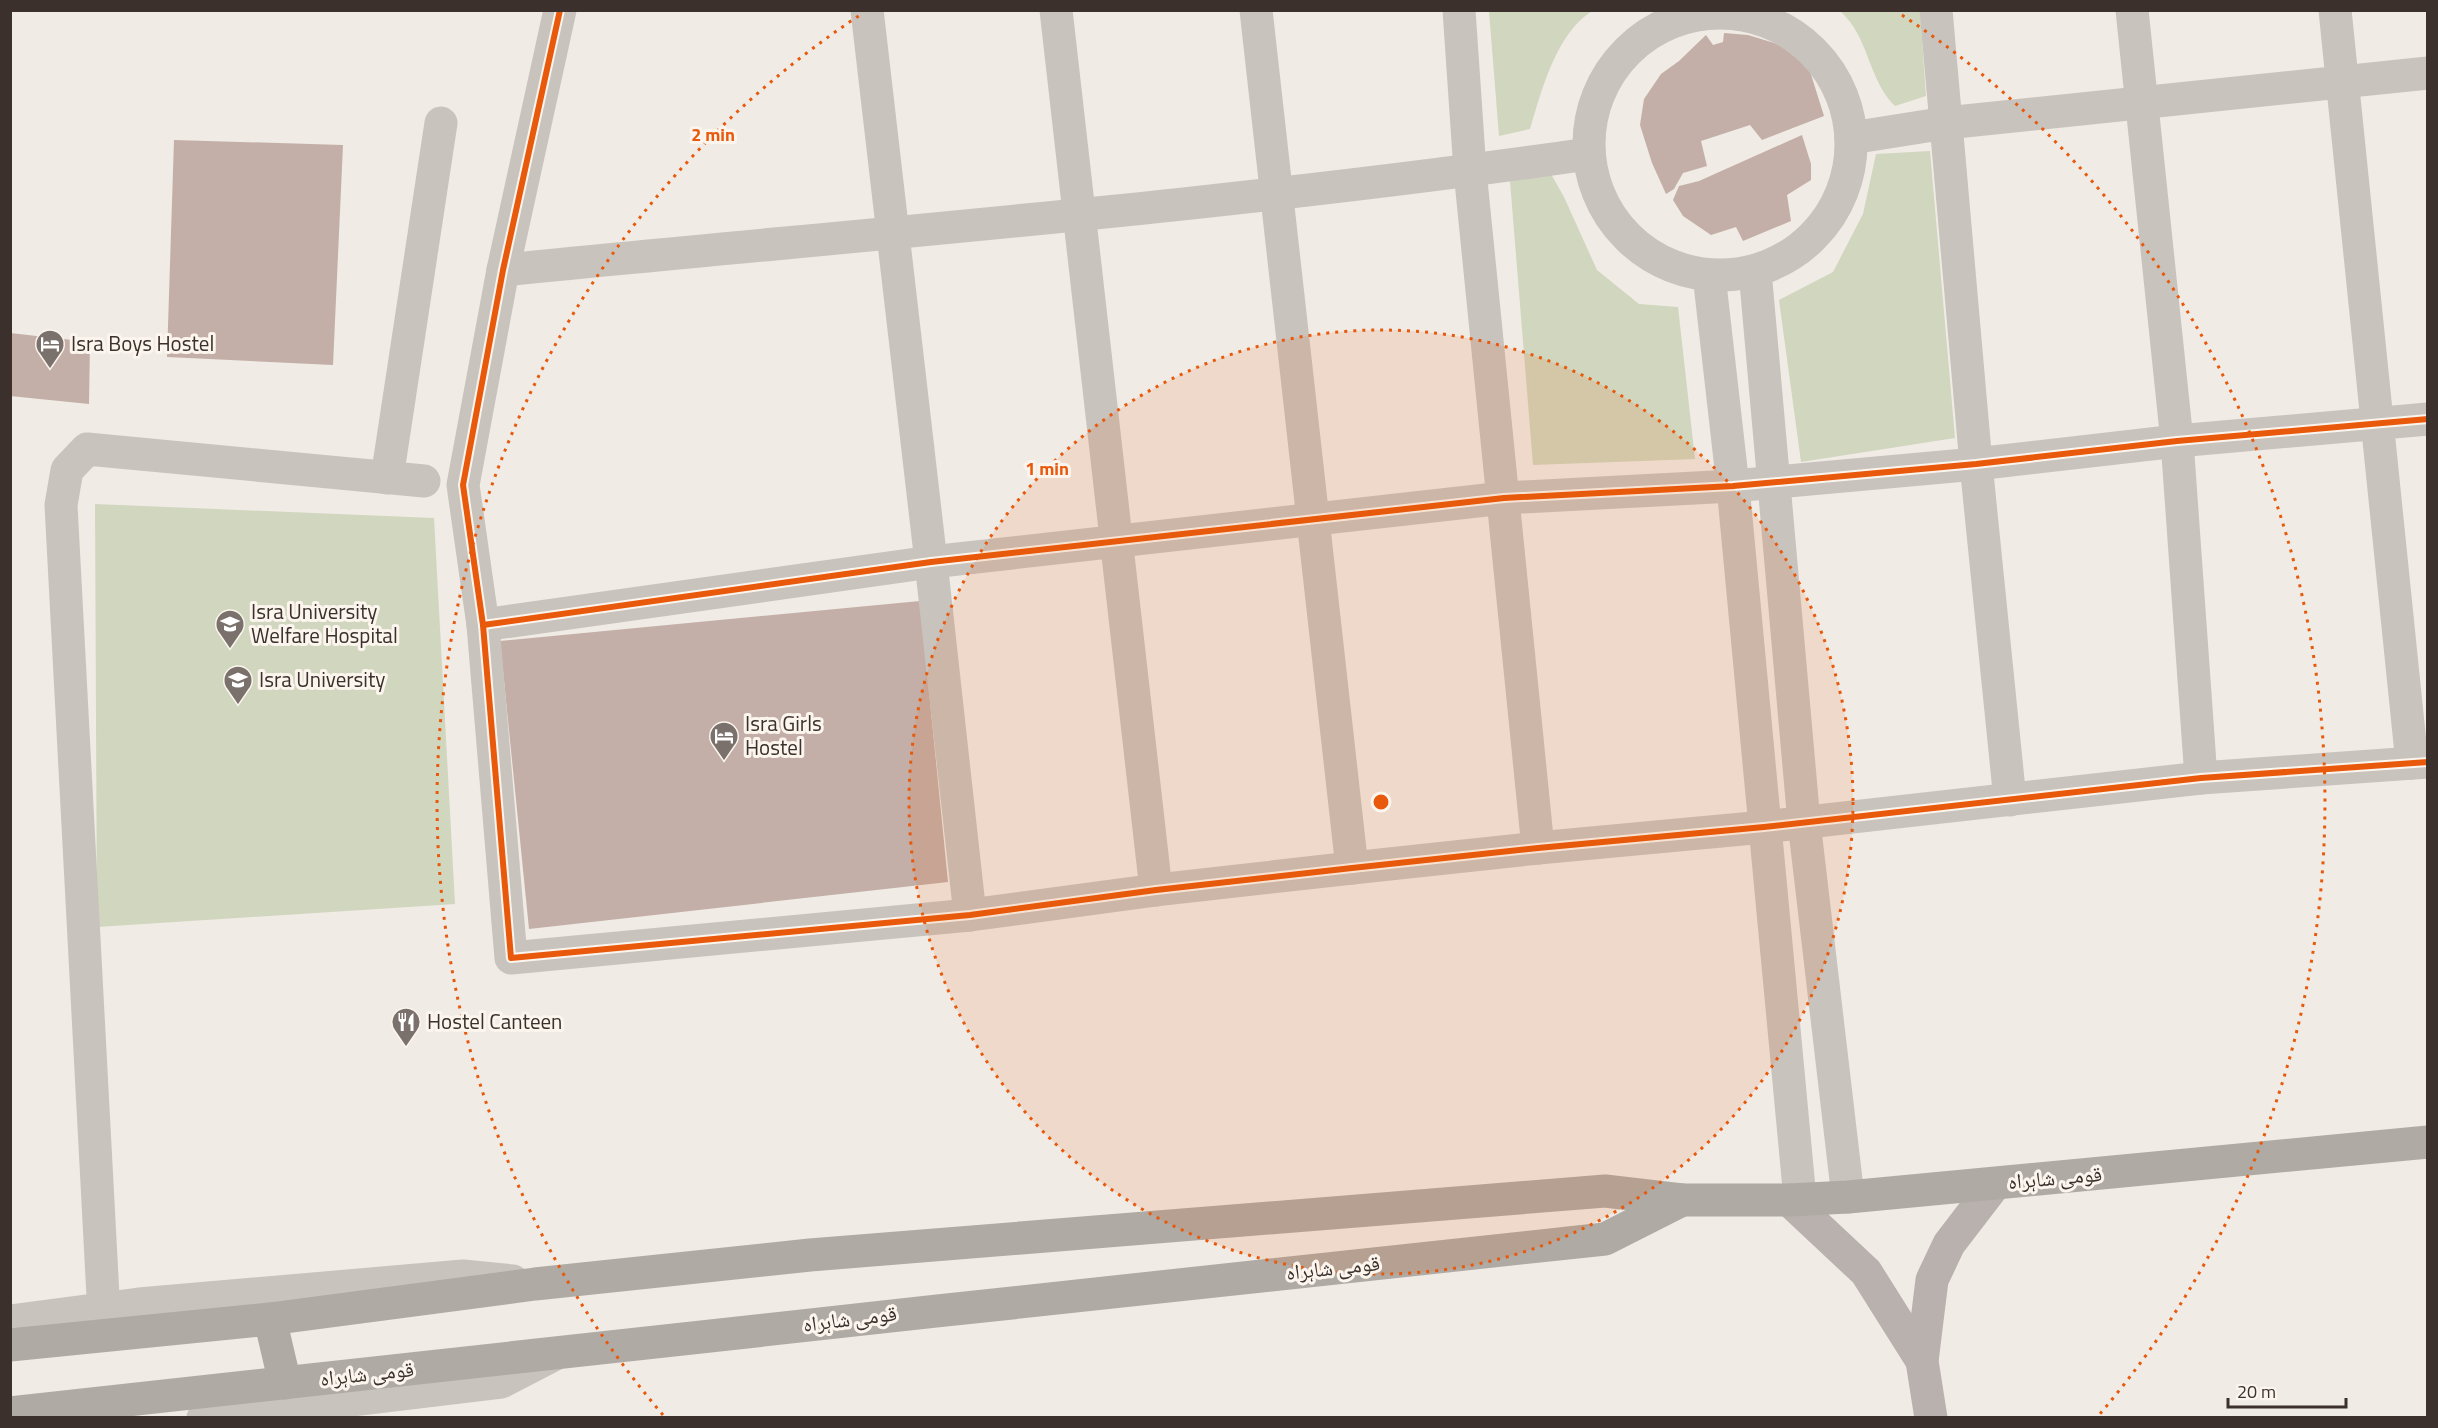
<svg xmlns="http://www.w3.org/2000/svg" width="2438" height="1428" font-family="'Titillium Web','Noto Naskh Arabic',sans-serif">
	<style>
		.green { fill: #d1d6bf }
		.building { fill: #c3afa7 }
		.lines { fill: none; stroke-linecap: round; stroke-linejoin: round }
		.minor { stroke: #c9c3be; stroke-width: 33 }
		.major { stroke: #b8b1ad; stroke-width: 33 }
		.highway { stroke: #afaaa4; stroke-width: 33 }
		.cycleway-casing { stroke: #fbf5ee; stroke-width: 10 }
		.cycleway { stroke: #e8590c; stroke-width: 6 }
		.ring { fill: none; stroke: #e8590c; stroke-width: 3; stroke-dasharray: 3 6 }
		.labels { text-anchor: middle; stroke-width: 6; stroke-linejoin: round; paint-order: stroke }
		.poi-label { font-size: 21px; fill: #3b302b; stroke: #fbf5ee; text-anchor: start }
		.street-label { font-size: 21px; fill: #3b302b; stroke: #fbf5ee }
		.centre { fill: #e8590c; stroke: #fbf5ee; stroke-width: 3 }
		.ring-label { font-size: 18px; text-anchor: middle; font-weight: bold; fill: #e8590c; stroke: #fbf5ee; stroke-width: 6; stroke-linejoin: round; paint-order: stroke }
	</style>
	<rect width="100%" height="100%" fill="#f0ebe5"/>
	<g class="green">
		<path d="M1489,11H1592C1556,34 1542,89 1530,129L1499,136Z"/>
		<path d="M1840,11H1920L1926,96L1895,106C1868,80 1869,36 1840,11Z"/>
		<polygon points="1930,151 1955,438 1801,462 1779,300 1833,272 1863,214 1876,154"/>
		<polygon points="1551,174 1564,197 1597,270 1639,304 1678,307 1695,459 1533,465 1510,181"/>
		<polygon points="95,504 434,518 455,904 97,927"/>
	</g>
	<g class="building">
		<polygon points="1724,33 1748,35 1804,52 1824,116 1762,140 1750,125 1701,141 1707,166 1683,173 1674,189 1666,194 1652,163 1640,125 1644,99 1661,74 1679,61 1706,35 1713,45 1723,42"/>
		<polygon points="1802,135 1811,164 1811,180 1787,195 1791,221 1743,241 1736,227 1711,235 1683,216 1673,200 1679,186 1699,181"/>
		<polygon points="174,140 343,145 333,365 167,357"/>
		<polygon points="10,333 90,342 89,404 10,396"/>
		<polygon points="920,601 948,882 529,929 500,641"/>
	</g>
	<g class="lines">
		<g class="minor">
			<polyline points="560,10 503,270 463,485 483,625 511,958 970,915 1156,890 1352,868 1538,848 1764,827 2201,778 2428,762"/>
			<polyline points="867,10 931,562 970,915"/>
			<polyline points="1056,10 1156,890"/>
			<polyline points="1256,10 1352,868"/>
			<polyline points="1459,10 1470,171 1538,848"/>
			<polyline points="1936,10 1976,464 2010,800"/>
			<polyline points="2132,10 2177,441 2201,778"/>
			<polyline points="2335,10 2412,763"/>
			<circle cx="1720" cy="144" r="131"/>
			<polyline points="1851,138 1946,123 2428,73"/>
			<path d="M503,270C865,234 1228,206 1588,154"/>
			<polyline points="1755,271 1804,822 1848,1197"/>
			<polyline points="1709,275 1733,486 1800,1199"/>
			<polyline points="387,478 441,123"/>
			<polyline points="483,625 931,562 1504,498 1733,486 1976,464 2177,441 2428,419"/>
			<polyline points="10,1321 139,1304 463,1276 513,1281"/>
			<polyline points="105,1334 61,505 67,470 87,449 424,481"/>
			<polyline points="203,1418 501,1382 555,1354"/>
		</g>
		<g class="major">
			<polyline points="1789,1200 1866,1272 1922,1361"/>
			<polyline points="1931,1418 1922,1361 1932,1280 1949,1244 1995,1184"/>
		</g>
		<g class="highway">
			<polyline points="1682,1200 1789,1200 1848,1197 2428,1142"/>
			<polyline points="270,1319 285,1383"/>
			<path d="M10,1345L270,1319L535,1284L810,1255L1605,1191L1682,1200L1605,1239C1073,1295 542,1355 10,1413"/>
		</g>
		<g class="cycleway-casing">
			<g id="cycleway">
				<polyline points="560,10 503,270 463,485 483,625 511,958 970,915 1156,890 1352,868 1538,848 1764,827 2201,778 2428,762"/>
				<polyline points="483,625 931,562 1504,498 1733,486 1976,464 2177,441 2428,419"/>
			</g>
		</g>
		<use href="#cycleway" class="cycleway"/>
	</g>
	<circle cx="1381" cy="802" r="472" fill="#e8590c" fill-opacity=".12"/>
	<g class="ring">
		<circle cx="1381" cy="802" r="472"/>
		<path d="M663 1415A944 944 0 0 1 860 15M1902 15A944 944 0 0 1 2099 1415"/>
	</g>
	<defs>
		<g id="hotel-pin" transform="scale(1.5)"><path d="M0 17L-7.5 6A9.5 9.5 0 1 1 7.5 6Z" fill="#7a716c" stroke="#fbf5ee"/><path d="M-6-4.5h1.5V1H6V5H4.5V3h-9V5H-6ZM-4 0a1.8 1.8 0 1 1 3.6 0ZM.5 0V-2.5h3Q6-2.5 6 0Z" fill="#fff"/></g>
		<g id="university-pin" transform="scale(1.5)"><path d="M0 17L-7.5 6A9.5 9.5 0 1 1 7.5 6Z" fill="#7a716c" stroke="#fbf5ee"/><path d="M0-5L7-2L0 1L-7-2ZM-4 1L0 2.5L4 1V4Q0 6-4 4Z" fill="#fff"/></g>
		<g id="restaurant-pin" transform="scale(1.5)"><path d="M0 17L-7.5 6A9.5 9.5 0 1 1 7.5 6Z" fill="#7a716c" stroke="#fbf5ee"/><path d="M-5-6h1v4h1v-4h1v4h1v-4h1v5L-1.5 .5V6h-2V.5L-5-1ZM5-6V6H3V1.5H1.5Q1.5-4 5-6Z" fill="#fff"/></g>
	</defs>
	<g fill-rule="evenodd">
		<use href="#hotel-pin" x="50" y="344"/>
		<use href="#university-pin" x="230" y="624"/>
		<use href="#university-pin" x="238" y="680"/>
		<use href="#hotel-pin" x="724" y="736"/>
		<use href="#restaurant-pin" x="406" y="1022"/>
	</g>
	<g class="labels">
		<g class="poi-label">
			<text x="71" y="351">Isra Boys Hostel</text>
			<text x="251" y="619">Isra University<tspan x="251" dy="24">Welfare Hospital</tspan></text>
			<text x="259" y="687">Isra University</text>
			<text x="745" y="731">Isra Girls<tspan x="745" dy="24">Hostel</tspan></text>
			<text x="427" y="1029">Hostel Canteen</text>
		</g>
		<g class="street-label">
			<text transform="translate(2055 1178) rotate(-5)" y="7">قومی شاہراہ</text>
			<text transform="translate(1333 1268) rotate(-6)" y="7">قومی شاہراہ</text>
			<text transform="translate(850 1319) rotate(-7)" y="7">قومی شاہراہ</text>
			<text transform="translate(367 1374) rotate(-6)" y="7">قومی شاہراہ</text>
		</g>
	</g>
	<circle cx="1381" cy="802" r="9" class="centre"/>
	<g class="ring-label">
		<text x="713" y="141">2 min</text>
		<text x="1047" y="475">1 min</text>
	</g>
	<rect width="2438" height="1428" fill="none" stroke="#3b302b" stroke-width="24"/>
	<path d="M2228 1398v9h118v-9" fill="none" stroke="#3b302b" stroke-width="3"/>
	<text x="2237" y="1398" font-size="18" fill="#3b302b" stroke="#fbf5ee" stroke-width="4.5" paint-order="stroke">20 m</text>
</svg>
